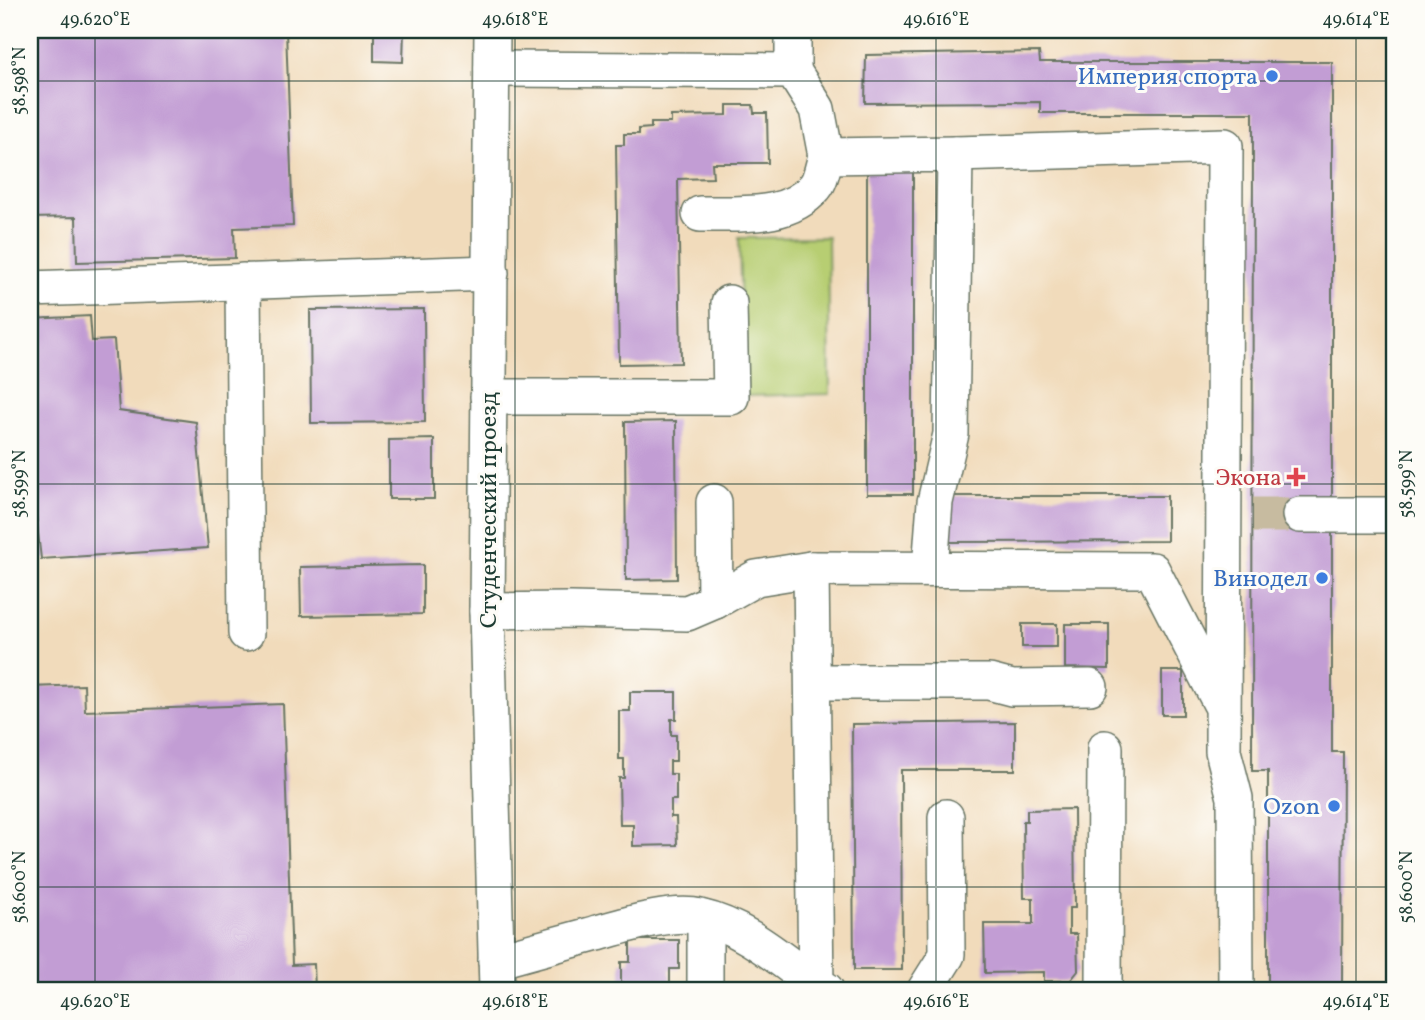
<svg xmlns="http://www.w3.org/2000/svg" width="1425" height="1020" font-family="Vollkorn,serif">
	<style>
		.green { fill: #b7ce72; stroke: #6b8653; stroke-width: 2 }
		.building { fill: #c29dd4 }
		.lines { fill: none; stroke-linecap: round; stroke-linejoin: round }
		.minor-tunnel { stroke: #c7bba0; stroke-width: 35; stroke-dasharray: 35 18; stroke-linecap: butt }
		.minor-casing { stroke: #687463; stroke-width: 38 }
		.minor { stroke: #fff; stroke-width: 35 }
		.ticks { fill: none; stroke: #1f3d34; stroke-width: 2; stroke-opacity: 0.45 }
		.shop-dot { fill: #3f7fe0; stroke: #fdfcf7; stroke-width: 2.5 }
		.health-dot { fill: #e0444e; stroke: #fdfcf7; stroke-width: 2.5 }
		.labels { text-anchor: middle; stroke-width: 6; stroke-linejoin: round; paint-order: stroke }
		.shop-label { font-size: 24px; fill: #366cbe; stroke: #fdfcf7; text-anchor: end }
		.health-label { font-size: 24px; fill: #be3a42; stroke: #fdfcf7; text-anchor: end }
		.street-label { font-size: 24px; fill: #1f3d34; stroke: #fdfcf7 }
		.neatline { fill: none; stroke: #1f3d34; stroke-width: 2.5 }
		.ticks-label { font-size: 18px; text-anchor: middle; fill: #1f3d34 }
	</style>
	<rect width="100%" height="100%" fill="#fdfcf7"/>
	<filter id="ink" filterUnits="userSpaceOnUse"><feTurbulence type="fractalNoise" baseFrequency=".0143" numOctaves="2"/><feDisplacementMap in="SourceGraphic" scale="14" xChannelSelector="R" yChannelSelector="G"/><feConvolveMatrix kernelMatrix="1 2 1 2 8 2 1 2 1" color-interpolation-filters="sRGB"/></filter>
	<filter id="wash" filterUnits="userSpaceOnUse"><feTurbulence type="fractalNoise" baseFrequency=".00686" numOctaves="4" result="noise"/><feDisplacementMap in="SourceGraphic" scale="28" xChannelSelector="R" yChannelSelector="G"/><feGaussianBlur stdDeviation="1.57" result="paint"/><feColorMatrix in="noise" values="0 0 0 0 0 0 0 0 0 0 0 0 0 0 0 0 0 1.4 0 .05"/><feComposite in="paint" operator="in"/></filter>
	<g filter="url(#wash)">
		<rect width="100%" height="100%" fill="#f1dbbb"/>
		<polygon class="green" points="828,237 830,394 743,396 739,238"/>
		<g id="blocks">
			<g class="building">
				<polygon points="30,30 286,30 293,226 234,228 235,258 77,262 76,217 30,218"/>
				<polygon points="374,30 404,30 403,62 374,61"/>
				<polygon points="1039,52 1040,62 1332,62 1332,752 1343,752 1342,990 1268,990 1268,771 1252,771 1253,113 1040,113 1040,102 865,103 866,55"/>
				<polygon points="727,105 753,105 754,113 767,113 768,163 712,163 713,178 678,179 681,363 619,364 616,145 624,145 624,134 639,134 639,129 651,128 651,123 671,123 671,116 727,115"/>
				<rect x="867" y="166" width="46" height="328"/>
				<polygon points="424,309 425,422 311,423 310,310"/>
				<polygon points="90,316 92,341 114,340 119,411 196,422 208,548 41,559 36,516 30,516 30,319"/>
				<polygon points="676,421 677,579 626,580 625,422"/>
				<polygon points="434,439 434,499 389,499 389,440"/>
				<polygon points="946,496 1167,496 1167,541 946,542"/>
				<polygon points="423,565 423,614 301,616 300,567"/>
				<rect x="1022" y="624" width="35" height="23"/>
				<polygon points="1065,624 1109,624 1109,669 1065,668"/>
				<rect x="1162" y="671" width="21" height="44"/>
				<polygon points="84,685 85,711 283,704 292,965 314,964 315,990 30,990 30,687"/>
				<polygon points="630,692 676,692 676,719 671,719 671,735 676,735 676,761 670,761 670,774 676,774 676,800 671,800 671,817 676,817 677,845 633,846 633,825 620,825 619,778 624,778 624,759 619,759 619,711 630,711"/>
				<polygon points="1015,722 1015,770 901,770 902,970 854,970 852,724"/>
				<polygon points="1074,809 1075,908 1069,908 1069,934 1077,934 1078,971 1070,981 1044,981 1044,972 985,973 984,924 1033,924 1033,898 1024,898 1023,821 1027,821 1027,810"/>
				<polygon points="630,940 679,940 679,969 670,969 670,990 621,990 621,962 630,962"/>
			</g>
		</g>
	</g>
	<g filter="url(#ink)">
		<use href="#blocks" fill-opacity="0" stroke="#687463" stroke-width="2"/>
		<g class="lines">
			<polyline class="minor-tunnel" points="1253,515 1300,515"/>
			<g class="minor-casing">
				<g id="minor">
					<polyline points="492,30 487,611 497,990"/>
					<polyline points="793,30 793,71"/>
					<polyline points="492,69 793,71 817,109 826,156 955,154 951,434 935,502 930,569"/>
					<polyline points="955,154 1225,146 1223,751 1235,798 1236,990"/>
					<path d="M700,214C738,213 788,220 815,187C821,180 823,165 826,156"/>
					<polyline points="243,281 246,633"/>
					<polyline points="30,289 491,273"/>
					<polyline points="488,397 731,397 729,303"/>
					<polyline points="714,502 715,601"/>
					<polyline points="1300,515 1395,515"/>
					<polyline points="811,569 816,990"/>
					<polyline points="487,611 571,610 687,613 715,601 756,578 811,569 1152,570 1220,702"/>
					<polyline points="813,682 989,682 1012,688 1090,687"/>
					<polyline points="705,919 705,990"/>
					<path d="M496,961C528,952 561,943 594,934C623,926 672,910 700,917C745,927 780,959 816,985L826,990"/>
					<polyline points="925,990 947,955 946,817"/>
					<polyline points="1104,990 1105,748"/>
				</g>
			</g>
			<use href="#minor" class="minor"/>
		</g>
	</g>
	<path class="ticks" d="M95,30V990M515,30V990M936,30V990M1356,30V990M30,81H1395M30,484H1395M30,887H1395"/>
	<g class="shop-dot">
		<circle cx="1272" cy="76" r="7"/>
		<circle cx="1322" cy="578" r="7"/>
		<circle cx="1334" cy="806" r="7"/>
	</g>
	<path class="health-dot" d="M1292.5 466.5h7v7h7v7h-7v7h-7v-7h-7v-7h7z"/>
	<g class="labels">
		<g class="shop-label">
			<text x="1258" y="84">Империя спорта</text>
			<text x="1308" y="586">Винодел</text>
			<text x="1320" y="814">Ozon</text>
		</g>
		<g class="health-label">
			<text x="1282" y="485">Экона</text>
		</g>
		<g class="street-label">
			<text transform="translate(488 510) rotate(-90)" y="8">Студенческий проезд</text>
		</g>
	</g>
	<rect width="1425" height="1020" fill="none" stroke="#fdfcf7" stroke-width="77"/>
	<rect x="38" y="38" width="1348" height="944" class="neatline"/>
	<g class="ticks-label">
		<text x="95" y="25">49.620°E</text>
		<text x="515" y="25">49.618°E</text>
		<text x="936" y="25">49.616°E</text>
		<text x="1356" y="25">49.614°E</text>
		<text transform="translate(19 81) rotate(-90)" y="6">58.598°N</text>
		<text transform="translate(1406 484) rotate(-90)" y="6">58.599°N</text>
		<text transform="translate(19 484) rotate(-90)" y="6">58.599°N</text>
		<text transform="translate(1406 887) rotate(-90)" y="6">58.600°N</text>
		<text transform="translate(19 887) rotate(-90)" y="6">58.600°N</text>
		<text x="95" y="1007">49.620°E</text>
		<text x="515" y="1007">49.618°E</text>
		<text x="936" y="1007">49.616°E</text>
		<text x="1356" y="1007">49.614°E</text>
	</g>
</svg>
